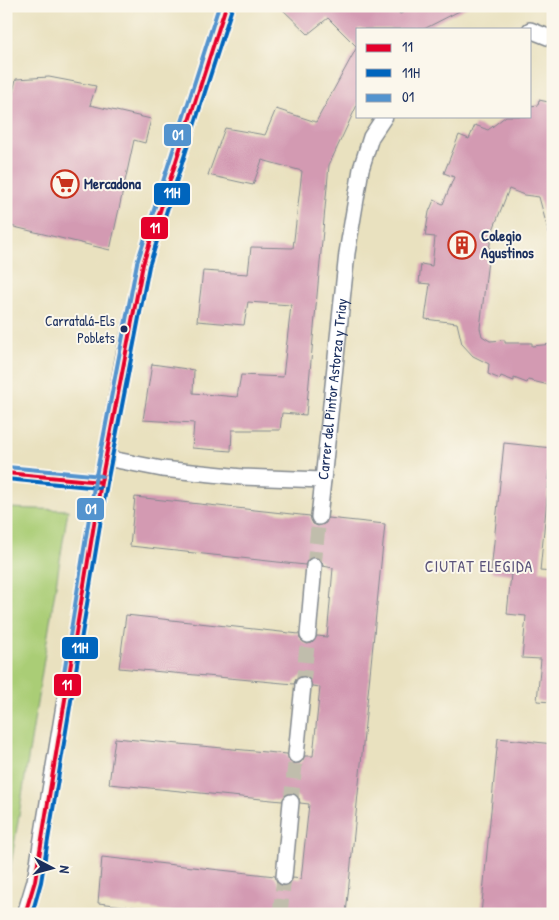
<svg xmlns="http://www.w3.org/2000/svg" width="559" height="920" font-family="'Patrick Hand',sans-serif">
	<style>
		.green { fill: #aacd76; stroke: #627e6a }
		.building { fill: #d39ab2 }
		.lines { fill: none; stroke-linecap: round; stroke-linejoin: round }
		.minor-tunnel { stroke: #c0bdac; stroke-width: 15; stroke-dasharray: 15 8; stroke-linecap: butt }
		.minor-casing { stroke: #82888e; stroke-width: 18 }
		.minor { stroke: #fff; stroke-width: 15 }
		.bus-1-casing { stroke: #fbf7ec; stroke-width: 8 }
		.bus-2-casing { stroke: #fbf7ec; stroke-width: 8 }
		.bus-3-casing { stroke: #fbf7ec; stroke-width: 8 }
		.bus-1 { stroke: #e4002b; stroke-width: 4 }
		.bus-2 { stroke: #0065bd; stroke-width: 4 }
		.bus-3 { stroke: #5393ce; stroke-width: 4 }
		.bus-dot { fill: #1b2f5e; stroke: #fbf7ec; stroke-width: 2 }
		.labels { text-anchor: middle; stroke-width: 4; stroke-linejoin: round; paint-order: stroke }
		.bus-label { font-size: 14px; fill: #1b2f5e; stroke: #fbf7ec; text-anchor: end }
		.poi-label { font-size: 15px; font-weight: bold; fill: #1b2f5e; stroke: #fbf7ec; text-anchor: start }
		.street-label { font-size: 15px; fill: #1b2f5e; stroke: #fbf7ec }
		.neighbourhood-label { font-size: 16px; letter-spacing: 1px; fill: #5b547b; stroke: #fbf7ec }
		.line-badge { stroke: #fbf7ec; stroke-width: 2 }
		.badge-label { font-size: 14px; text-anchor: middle; font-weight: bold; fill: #fff }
	</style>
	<rect width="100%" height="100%" fill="#fbf7ec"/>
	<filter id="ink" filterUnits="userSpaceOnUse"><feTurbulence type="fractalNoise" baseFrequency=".02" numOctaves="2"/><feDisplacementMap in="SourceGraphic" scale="10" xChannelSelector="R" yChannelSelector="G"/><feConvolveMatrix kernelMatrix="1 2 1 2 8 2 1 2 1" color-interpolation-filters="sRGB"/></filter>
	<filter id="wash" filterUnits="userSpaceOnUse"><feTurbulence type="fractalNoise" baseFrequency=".0096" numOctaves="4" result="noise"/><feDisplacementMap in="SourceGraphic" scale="20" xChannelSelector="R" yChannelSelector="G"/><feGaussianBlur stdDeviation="1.12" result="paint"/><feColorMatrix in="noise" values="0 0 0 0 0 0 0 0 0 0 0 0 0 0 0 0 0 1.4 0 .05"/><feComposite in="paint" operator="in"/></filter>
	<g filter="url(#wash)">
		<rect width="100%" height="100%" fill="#e9e1bf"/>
		<polygon class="green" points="6,508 68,510 6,896"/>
		<g id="blocks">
			<g class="building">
				<polygon points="279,6 392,6 400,14 416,6 469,6 424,29 358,29 358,103 329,165 306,415 282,413 280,430 232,430 231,451 192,448 194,423 143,420 152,364 194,370 193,393 237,397 241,375 283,377 291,305 248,302 244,325 197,321 203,271 248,274 251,247 293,248 302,171 262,160 253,185 208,175 225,128 265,135 276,109 316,122 357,47 328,18 308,34"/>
				<polygon points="49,77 96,86 90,105 151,119 145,143 134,140 110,250 6,225 6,122 16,79"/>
				<polygon points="539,100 553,103 553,234 549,234 539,197 524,195 509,189 491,235 480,328 482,336 490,341 505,340 505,343 532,343 532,346 553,344 553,386 528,380 527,383 514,378 514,381 501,376 500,379 488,374 489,364 473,356 462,344 457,323 425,319 430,284 419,283 421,264 432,266 435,237 425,236 429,212 434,200 443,204 454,177 444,173 459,135 469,139 475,125 488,130 506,116 530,116 530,106 538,105"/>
				<polygon points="504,443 552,448 540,571 553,572 553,702 537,701 541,659 522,658 526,616 507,614 511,574 491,572"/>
				<polygon points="135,497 310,516 313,524 318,526 326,523 328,518 385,524 346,914 194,914 98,903 102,857 275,876 279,885 288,885 293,878 301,879 309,804 300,803 299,798 292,793 287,794 282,801 109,784 115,738 287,754 291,763 300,763 305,756 313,756 320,687 312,686 309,678 303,676 296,679 294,684 119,668 126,615 299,634 300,639 307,644 312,643 317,636 327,637 333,568 323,566 322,562 315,557 310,558 305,565 130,546"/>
				<polygon points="498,738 553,744 553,914 481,914"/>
			</g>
		</g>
	</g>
	<g filter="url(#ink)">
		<use href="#blocks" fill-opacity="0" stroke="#82888e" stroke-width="1"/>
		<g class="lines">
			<g class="minor-tunnel">
				<polyline points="314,566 319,517"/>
				<polyline points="303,685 308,635"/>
				<polyline points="291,802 296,755"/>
				<polyline points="280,914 284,877"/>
			</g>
			<g class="minor-casing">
				<g id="minor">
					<polyline points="530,30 553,39"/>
					<path id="s1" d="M106,458L162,469L242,477L323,480L347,253L361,169L371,137L385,116"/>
					<polyline points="6,473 101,482"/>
					<polyline points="319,517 323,480"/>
					<polyline points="308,635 314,566"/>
					<polyline points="296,755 303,685"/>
					<polyline points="284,877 291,802"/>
					<polyline points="25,914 35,881 101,482 123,360 143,264 226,6"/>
				</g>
			</g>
			<use href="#minor" class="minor"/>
			<g class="bus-1-casing">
				<g id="bus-1">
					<polyline points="6,473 101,482"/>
					<polyline points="25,914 35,881 101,482 143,264 226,6"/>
				</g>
			</g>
			<g class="bus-2-casing">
				<g id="bus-2">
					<polyline points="6,479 100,488"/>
					<polyline points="32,914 41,882 107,483 149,266 232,8"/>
				</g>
			</g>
			<g class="bus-3-casing">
				<g id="bus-3">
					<polyline points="7,467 102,476"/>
					<polyline points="63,680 95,481 137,263 219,6"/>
				</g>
			</g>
			<use href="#bus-1" class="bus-1"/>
			<use href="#bus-2" class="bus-2"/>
			<use href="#bus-3" class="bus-3"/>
		</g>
	</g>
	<defs>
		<g id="supermarket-ring" transform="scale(1.4375)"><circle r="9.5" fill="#fbf7ec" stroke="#c8321e" stroke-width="1.5"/><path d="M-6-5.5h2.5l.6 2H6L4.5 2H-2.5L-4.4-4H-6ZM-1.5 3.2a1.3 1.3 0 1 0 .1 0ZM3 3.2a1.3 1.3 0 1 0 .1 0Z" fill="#c8321e"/></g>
		<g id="building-ring" transform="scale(1.4375)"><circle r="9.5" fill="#fbf7ec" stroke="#c8321e" stroke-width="1.5"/><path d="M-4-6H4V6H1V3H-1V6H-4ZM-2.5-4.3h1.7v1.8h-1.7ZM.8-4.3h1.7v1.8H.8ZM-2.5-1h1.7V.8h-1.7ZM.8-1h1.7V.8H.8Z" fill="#c8321e"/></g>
	</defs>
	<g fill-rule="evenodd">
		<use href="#supermarket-ring" x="65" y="184"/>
		<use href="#building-ring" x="462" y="245"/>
	</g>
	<circle class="bus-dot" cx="124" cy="329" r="4.5"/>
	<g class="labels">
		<g class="bus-label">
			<text x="115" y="326">Carratalá-Els<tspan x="115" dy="17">Poblets</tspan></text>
		</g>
		<g class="poi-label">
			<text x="84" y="189">Mercadona</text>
			<text x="481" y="241">Colegio<tspan x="481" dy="17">Agustinos</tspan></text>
		</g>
		<g class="street-label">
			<text dy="5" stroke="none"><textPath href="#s1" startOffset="310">Carrer del Pintor Astorza y Triay</textPath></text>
		</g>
		<g class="neighbourhood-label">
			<text x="479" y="572">CIUTAT ELEGIDA</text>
		</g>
	</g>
	<g class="line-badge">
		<rect x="163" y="123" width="29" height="24" rx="5" fill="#5393ce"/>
		<rect x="153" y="182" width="38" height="24" rx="5" fill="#0065bd"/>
		<rect x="140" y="216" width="29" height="24" rx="5" fill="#e4002b"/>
		<rect x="76" y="497" width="29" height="24" rx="5" fill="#5393ce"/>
		<rect x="61" y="636" width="38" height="24" rx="5" fill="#0065bd"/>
		<rect x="53" y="673" width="29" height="24" rx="5" fill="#e4002b"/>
	</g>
	<g class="badge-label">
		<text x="178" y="140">01</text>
		<text x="172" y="198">11H</text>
		<text x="155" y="233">11</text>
		<text x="91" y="514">01</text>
		<text x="80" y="653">11H</text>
		<text x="67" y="690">11</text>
	</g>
	<rect width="559" height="920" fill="none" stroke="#fbf7ec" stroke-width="25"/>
	<rect x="356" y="28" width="175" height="90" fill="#fbf7ec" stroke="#a1a7b3"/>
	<rect x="366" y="44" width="25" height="8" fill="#e4002b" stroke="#a1a7b3"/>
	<text x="402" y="52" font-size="15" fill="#1b2f5e">11</text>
	<rect x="366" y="69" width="25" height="8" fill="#0065bd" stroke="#a1a7b3"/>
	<text x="402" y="78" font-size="15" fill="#1b2f5e">11H</text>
	<rect x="366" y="94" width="25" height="8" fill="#5393ce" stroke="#a1a7b3"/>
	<text x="402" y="102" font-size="15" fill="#1b2f5e">01</text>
	<g transform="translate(52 868) rotate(96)" stroke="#fbf7ec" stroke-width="4" paint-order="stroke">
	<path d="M0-4L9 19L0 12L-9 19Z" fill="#1b2f5e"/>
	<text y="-8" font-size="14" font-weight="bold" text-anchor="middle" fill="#1b2f5e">N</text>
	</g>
</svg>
